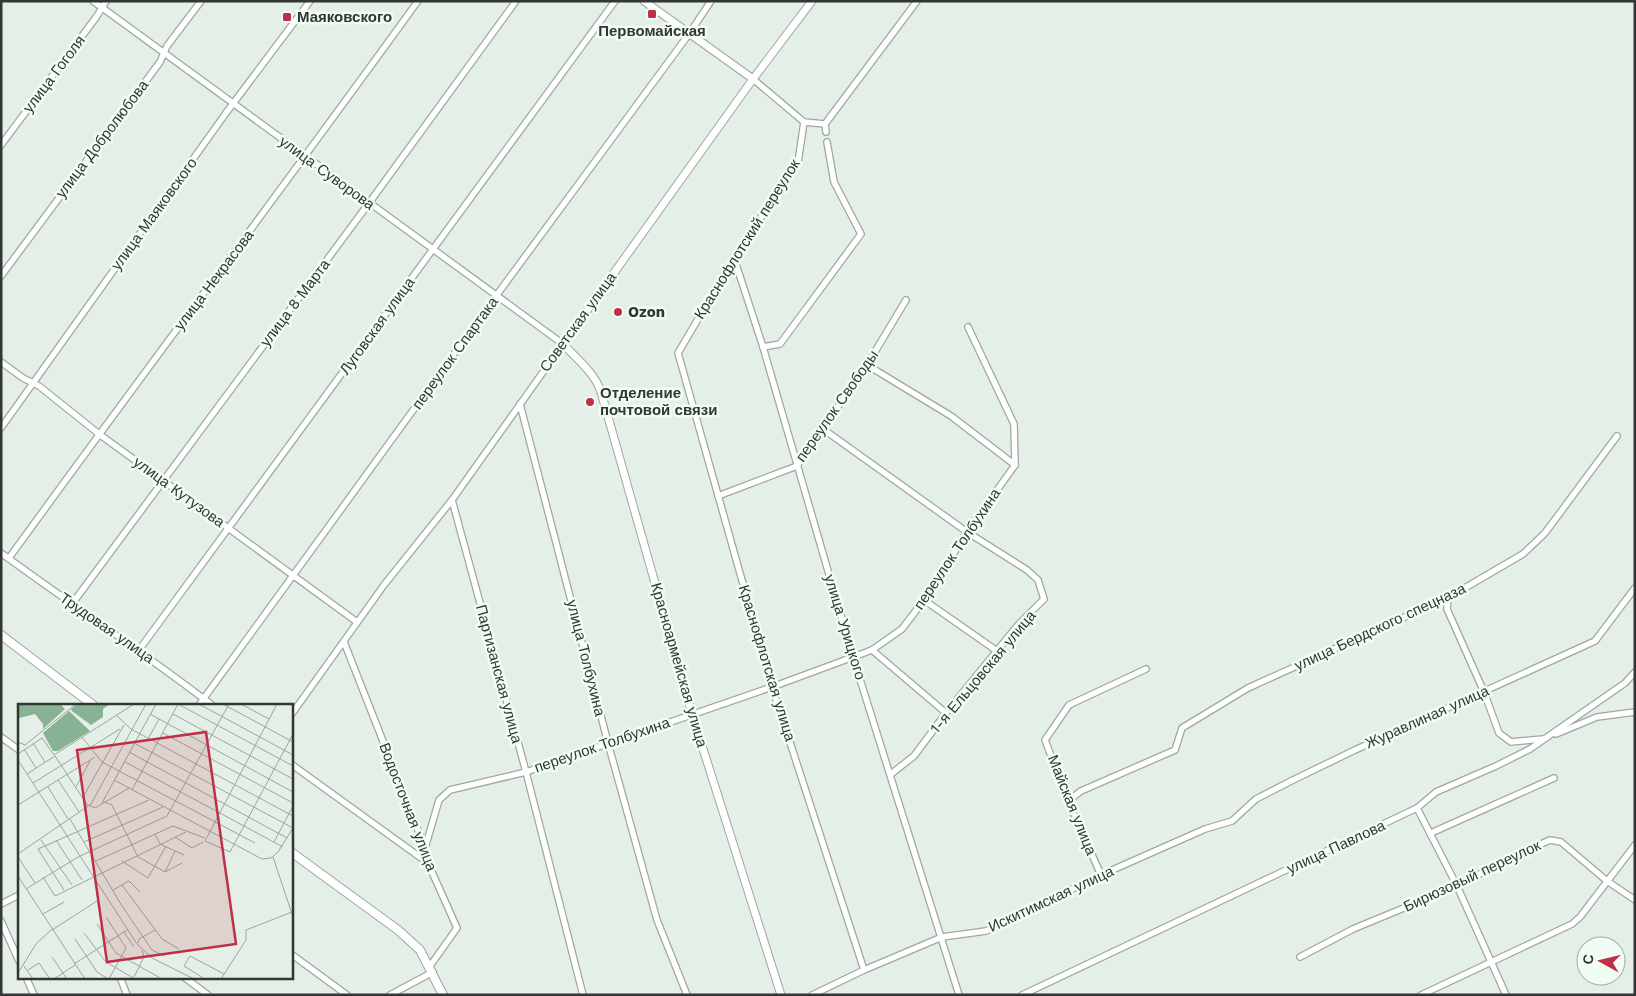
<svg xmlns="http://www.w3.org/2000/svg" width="1636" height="996" font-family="'Work Sans',sans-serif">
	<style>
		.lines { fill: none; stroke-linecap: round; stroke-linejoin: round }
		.minor-casing { stroke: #9da8a0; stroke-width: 8 }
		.tertiary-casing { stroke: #9da8a0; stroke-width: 9 }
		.secondary-casing { stroke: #9da8a0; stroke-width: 10 }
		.minor { stroke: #fff; stroke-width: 5.5 }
		.tertiary { stroke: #fff; stroke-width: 7 }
		.secondary { stroke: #fff; stroke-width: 8 }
		.poi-dot { fill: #c02f48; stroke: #f1fdf4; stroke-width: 2 }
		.labels { text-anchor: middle; stroke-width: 5; stroke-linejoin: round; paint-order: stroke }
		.poi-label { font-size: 15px; font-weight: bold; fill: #323733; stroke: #f1fdf4; text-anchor: start }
		.street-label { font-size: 15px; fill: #323733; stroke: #f1fdf4 }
		.inset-road { fill: none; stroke: #9ca59f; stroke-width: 1 }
		.view { fill: #c02f48; fill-opacity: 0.15; stroke: #c02f48; stroke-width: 2.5 }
		.inset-edge { fill: none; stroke: #323733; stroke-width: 2.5 }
	</style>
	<rect width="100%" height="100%" fill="#e3efe7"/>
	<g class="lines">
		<g class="minor-casing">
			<g id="minor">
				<polyline points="93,1 563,344 452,500 384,585 291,715"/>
				<polyline points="753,79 804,122 825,124 826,132"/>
				<polyline points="804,122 798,162 734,258 678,353 772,687 864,970"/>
				<polyline points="825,124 917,1"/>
				<polyline points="1,145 97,16 106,1"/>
				<polyline points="734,258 763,347 853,657 959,995"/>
				<polyline points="1,276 160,62 167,46 201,1"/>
				<polyline points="968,327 1014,424 1015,465"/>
				<polyline points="763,347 780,344 861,234 834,182 827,142"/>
				<polyline points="1,362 23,378 39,386 99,434 357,622"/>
				<polyline points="867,365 951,416 1015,465"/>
				<polyline points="520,404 608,743 657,920 687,995"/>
				<polyline points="1,428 226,113 310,1"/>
				<polyline points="823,429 967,532 1027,570 1038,580 1044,599 1018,625 946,713 914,756 891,774"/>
				<polyline points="718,496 797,466 867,365 906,300"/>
				<polyline points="452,500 526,772 583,995"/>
				<path d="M1,553C71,604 143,652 212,705"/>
				<path d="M9,558C144,372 283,188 418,1"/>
				<polyline points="1448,598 1447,609 1484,692 1499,733 1511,742 1543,739"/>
				<polyline points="924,600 997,651"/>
				<polyline points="72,604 372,199 516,1"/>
				<polyline points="344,642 425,848 428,863 457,928 430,966"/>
				<polyline points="139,650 615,1"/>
				<polyline points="872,650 946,713"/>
				<polyline points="199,705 496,296 689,34 711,1"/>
				<polyline points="1556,734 1597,717 1635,712"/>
				<polyline points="1,737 19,750"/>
				<polyline points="291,764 428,863"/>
				<polyline points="1068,801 1081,791 1175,750 1182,728 1248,688 1451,596 1523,554 1545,533 1617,436"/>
				<polyline points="1417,808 1457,886 1506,995"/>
				<polyline points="1431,833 1554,778"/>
				<polyline points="425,848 439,800 450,790 526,772 772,687 872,650 902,629 924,600 967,532 1015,465"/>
				<polyline points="1101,875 1068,801 1045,740 1069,705 1146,669"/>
				<polyline points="1,904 19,895"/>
				<polyline points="1,921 19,961"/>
				<polyline points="291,954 347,995"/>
				<polyline points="1300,957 1353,929 1457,886 1510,858 1550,840 1561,842 1607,881 1635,900"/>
				<polyline points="26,977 34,995"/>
				<polyline points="120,977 127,995"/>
				<polyline points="184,977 208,995"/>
				<polyline points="390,995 433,972"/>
				<polyline points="812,995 864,970 942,937 986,931 1101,875 1205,829 1232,821 1256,799 1293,780 1355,750 1595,641 1635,588"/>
				<polyline points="1022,995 1417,808 1436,792 1496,766 1530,749 1625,683 1635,672"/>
				<polyline points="1421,995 1572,924 1580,917 1635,845"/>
			</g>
		</g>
		<g class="tertiary-casing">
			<g id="tertiary">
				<polyline points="644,1 753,79"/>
				<path d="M781,995L692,714L601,392C595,373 576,358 563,344L753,79L812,1"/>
			</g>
		</g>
		<g class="secondary-casing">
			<g id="secondary">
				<polyline points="1,635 93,705"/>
				<polyline points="291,852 398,930 420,950 443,995"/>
			</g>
		</g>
		<use href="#minor" class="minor"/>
		<use href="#tertiary" class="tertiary"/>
		<use href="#secondary" class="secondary"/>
	</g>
	<g class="poi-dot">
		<rect x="647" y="9" width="10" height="10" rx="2.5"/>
		<rect x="282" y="12" width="10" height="10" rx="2.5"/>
		<circle cx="618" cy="312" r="5"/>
		<circle cx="590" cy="402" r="5"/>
	</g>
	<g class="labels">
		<g class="poi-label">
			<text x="297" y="22">Маяковского</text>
			<text x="652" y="36" text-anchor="middle">Первомайская</text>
			<text x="628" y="317">Ozon</text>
			<text x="600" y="398">Отделение<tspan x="600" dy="17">почтовой связи</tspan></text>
		</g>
		<g class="street-label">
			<text transform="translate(54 74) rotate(-53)" y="5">улица Гоголя</text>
			<text transform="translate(102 139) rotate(-53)" y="5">улица Добролюбова</text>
			<text transform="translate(327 173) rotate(36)" y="5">улица Суворова</text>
			<text transform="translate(154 214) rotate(-54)" y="5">улица Маяковского</text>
			<text transform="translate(747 239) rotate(-58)" y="5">Краснофлотский переулок</text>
			<text transform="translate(214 280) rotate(-53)" y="5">улица Некрасова</text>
			<text transform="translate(295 303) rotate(-53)" y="5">улица 8 Марта</text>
			<text transform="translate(578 322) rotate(-54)" y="5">Советская улица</text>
			<text transform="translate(377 326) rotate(-54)" y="5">Луговская улица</text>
			<text transform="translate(455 353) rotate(-54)" y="5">переулок Спартака</text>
			<text transform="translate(837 406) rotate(-55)" y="5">переулок Свободы</text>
			<text transform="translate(179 492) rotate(36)" y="5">улица Кутузова</text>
			<text transform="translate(957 549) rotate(-56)" y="5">переулок Толбухина</text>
			<text transform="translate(845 627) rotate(73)" y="5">улица Урицкого</text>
			<text transform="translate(1380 627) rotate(-25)" y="5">улица Бердского спецназа</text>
			<text transform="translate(107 628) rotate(35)" y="5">Трудовая улица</text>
			<text transform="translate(586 658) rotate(76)" y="5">улица Толбухина</text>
			<text transform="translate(767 663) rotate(73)" y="5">Краснофлотская улица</text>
			<text transform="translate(679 665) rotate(74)" y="5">Красноармейская улица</text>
			<text transform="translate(983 672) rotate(-50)" y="5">1-я Ельцовская улица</text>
			<text transform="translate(499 674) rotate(75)" y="5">Партизанская улица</text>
			<text transform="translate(1427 717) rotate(-24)" y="5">Журавлиная улица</text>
			<text transform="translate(602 745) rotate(-19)" y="5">переулок Толбухина</text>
			<text transform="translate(1072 805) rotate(68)" y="5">Майская улица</text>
			<text transform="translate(408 807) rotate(69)" y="5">Водосточная улица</text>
			<text transform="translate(1336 847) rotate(-25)" y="5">улица Павлова</text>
			<text transform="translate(1472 876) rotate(-25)" y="5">Бирюзовый переулок</text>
			<text transform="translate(1051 899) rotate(-25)" y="5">Искитимская улица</text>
		</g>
	</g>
	<g transform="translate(18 704)">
		<rect width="275" height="275" fill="#e3efe7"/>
		<path d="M0,0H42L47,5L25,25V20L17,10L1,14ZM59,0H92L85,5V13L73,21L54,7L53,5ZM51,7L72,27L40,47H35L25,29Z" fill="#87b394"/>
		<path class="inset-road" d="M160,0L275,62M181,0L275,51M205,0L275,38M223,0L251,15M132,10L275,88M155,10L275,75M99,12L113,25L275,112M247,23L259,0M145,29L275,99M64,33L84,58L237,139M130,35L141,15M0,38L7,41L58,0M15,39L27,58M116,39L275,124M6,45L18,64M111,48L269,134M0,50L24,34L36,51M36,51L116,0M0,56L119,240L134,254L176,275M107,58L265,143M9,70L37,52L70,102M40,76L61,108M96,76L244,155L253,154L260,148L275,124M15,79L102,25M30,83L50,115M58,83L72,57M114,86L160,0M65,93L106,21M86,98L94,101L120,153L147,168M84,99L138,0M0,101L77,53M71,101L77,104L111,84M52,115L104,202L134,246L146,252M137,130L142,140L166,151M157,133L174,144L185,138M23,136L54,181M38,136L64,176M187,137L212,148L275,30M187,137L247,23M66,138L145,103M256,138L275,102M0,150L73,100L128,0M0,153L17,179M255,153L275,213M78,157L155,122L187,134M104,157L130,174L148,142M147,168L157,147M147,168L164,159M0,172L67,275M25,173L37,192L168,128M104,181L144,235L161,245M8,185L60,153L149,112L211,0M46,186L20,145L131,96M95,186L111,177L122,188M25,210L46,198M88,213L108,244L91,275M79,220L98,249L144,275M34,226L79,197M106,228L116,243M66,229L88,258L117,275M57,235L79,268L90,275M120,239L121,235L137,226M34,253L49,275M56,260L109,226M6,262L15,275M10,266L21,259L32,275M0,269L18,240L34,225M116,273L126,253L124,246M36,275L57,261M187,275L166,262L172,252L206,270M203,275L228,236V226L274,208"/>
		<path class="view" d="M188,28L218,240L89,258L59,46Z"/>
		<rect width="275" height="275" class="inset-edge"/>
	</g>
	<rect width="1636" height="996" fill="none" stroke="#323733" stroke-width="5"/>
	<g transform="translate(1601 961) rotate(278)"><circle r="24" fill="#f1fdf4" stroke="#a5aea7"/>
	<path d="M0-4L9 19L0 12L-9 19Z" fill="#c02f48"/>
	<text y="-8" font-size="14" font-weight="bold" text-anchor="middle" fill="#323733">С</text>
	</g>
</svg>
